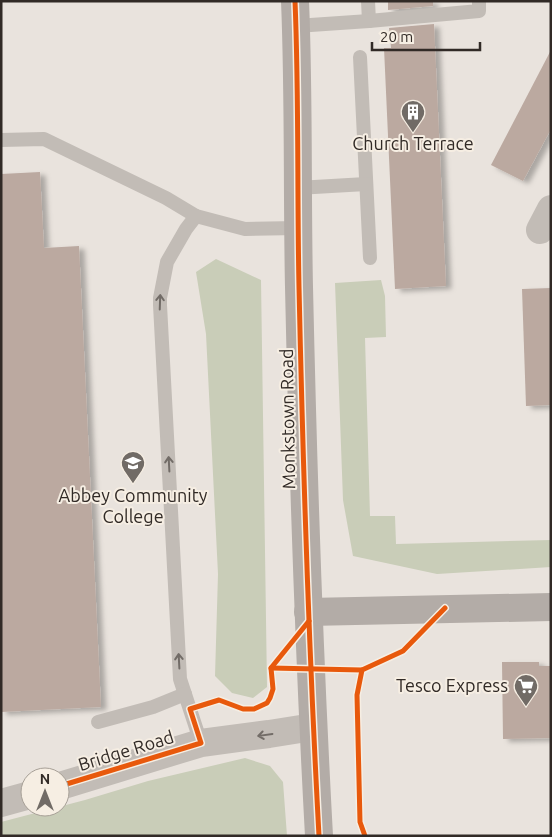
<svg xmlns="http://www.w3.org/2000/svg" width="552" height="837" font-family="Ubuntu,sans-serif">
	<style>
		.green { fill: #c9cdb8 }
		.building { fill: #bba9a0; filter: url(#shadow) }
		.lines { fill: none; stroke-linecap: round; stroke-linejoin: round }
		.lane { stroke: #c2bcb6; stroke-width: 14 }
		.street { stroke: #c2bcb6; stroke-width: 28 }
		.secondary { stroke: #b3aca7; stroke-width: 28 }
		.cycleway-casing { stroke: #f6eee3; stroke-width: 8 }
		.cycleway { stroke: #e8590c; stroke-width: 5 }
		.oneway { stroke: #726c67 }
		.labels { text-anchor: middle; stroke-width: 4; stroke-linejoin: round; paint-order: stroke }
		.poi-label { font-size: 18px; fill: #312a26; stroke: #f6eee3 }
		.street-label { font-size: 18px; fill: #312a26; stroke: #f6eee3 }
	</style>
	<defs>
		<filter id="shadow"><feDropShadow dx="5.5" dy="3" stdDeviation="2.5" flood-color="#0004"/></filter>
	</defs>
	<rect width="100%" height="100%" fill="#e9e3dd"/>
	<g class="green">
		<polygon points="216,259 261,280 267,687 253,698 232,693 215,676 218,574 206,334 196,272"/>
		<polygon points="381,280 385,296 386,337 365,338 370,516 395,516 396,544 551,540 551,567 437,574 353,556 343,500 335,283"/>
		<polygon points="245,758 270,766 283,782 287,836 1,836 1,822 85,800 148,781"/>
	</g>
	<g class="building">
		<polygon points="388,1 433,1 433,6 388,10"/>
		<polygon points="434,24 446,286 395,289 384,48 391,48 389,28"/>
		<polygon points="551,50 551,129 523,181 491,165"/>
		<polygon points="40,172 44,248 79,246 101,707 1,712 1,174"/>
		<polygon points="551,288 551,405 526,406 522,289"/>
		<polygon points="502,662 539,662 539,666 551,666 551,738 503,739"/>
	</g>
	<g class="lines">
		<g class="lane">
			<polyline points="368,1 369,21"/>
			<polyline points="296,26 369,21 479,11 479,1"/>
			<polyline points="360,57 370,258"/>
			<polyline points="1,140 44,139 166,198 196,216 245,229 298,228"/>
			<polyline points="297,188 366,184"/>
			<polyline points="196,216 186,229 167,262 160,298 160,305 180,679 201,743"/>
			<polyline points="98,722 153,707 185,694"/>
		</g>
		<g class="street">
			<polyline points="540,230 551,209"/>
			<polyline points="60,786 201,743 269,734 313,727"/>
			<polyline points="1,803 30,795"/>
		</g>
		<g class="secondary">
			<path d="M295,1C299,96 297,192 299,287C303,470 309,653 319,836"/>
			<polyline points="308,612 551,607"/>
		</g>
		<g class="cycleway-casing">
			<g id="cycleway">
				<path d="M295,1C299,96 297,192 299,287C303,470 309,653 319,836"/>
				<polyline points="271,668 362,670"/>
				<polyline points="60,786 201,743 190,709 219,700 243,709 254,709 267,703 270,698 273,689 271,668 309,621"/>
				<polyline points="365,836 360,822 357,695 362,670 403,651 445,608"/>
			</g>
		</g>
		<use href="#cycleway" class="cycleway"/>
	</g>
	<defs><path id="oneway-shaft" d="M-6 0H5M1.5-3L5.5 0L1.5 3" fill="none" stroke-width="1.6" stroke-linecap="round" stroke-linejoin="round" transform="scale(1.25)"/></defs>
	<g class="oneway">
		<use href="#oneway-shaft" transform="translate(160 302) rotate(-88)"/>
		<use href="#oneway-shaft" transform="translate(169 464) rotate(-93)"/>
		<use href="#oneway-shaft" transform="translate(179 661) rotate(-93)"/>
		<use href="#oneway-shaft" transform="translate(265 735) rotate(172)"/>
	</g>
	<defs>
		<g id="building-pin" transform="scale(1.25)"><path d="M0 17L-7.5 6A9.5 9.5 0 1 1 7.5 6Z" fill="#716b66" stroke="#f6eee3"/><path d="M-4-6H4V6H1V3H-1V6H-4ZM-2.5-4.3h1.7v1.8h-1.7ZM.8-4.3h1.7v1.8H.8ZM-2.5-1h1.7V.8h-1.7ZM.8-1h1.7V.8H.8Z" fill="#fff"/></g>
		<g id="school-pin" transform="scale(1.25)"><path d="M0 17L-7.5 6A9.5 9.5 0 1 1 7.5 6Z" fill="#716b66" stroke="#f6eee3"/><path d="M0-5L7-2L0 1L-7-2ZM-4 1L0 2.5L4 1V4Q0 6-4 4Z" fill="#fff"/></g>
		<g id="supermarket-pin" transform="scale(1.25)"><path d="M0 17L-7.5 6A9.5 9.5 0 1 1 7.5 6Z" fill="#716b66" stroke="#f6eee3"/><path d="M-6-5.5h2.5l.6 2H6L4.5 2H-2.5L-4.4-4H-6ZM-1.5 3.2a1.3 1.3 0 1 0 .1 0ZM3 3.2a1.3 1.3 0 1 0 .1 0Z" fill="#fff"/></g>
	</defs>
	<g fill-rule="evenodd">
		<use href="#building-pin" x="413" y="112"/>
		<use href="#school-pin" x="133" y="463"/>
		<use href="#supermarket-pin" x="526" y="686"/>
	</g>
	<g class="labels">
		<g class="poi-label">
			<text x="413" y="150">Church Terrace</text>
			<text x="133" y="502">Abbey Community<tspan x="133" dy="21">College</tspan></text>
			<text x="508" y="692" text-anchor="end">Tesco Express</text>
		</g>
		<g class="street-label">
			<text transform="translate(288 419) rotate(-91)" y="6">Monkstown Road</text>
			<text transform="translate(126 751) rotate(-17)" y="6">Bridge Road</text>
		</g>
	</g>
	<rect width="552" height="837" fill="none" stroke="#312a26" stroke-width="5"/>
	<g transform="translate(45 792)"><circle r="24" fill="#f6eee3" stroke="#a7a097"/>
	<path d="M0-4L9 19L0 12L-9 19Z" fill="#716b66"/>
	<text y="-8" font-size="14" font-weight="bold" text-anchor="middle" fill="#312a26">N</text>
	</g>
	<path d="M372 42v8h108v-8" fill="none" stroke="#312a26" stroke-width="2.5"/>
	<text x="380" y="42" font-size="15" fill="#312a26" stroke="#f6eee3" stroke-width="4" paint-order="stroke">20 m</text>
</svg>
